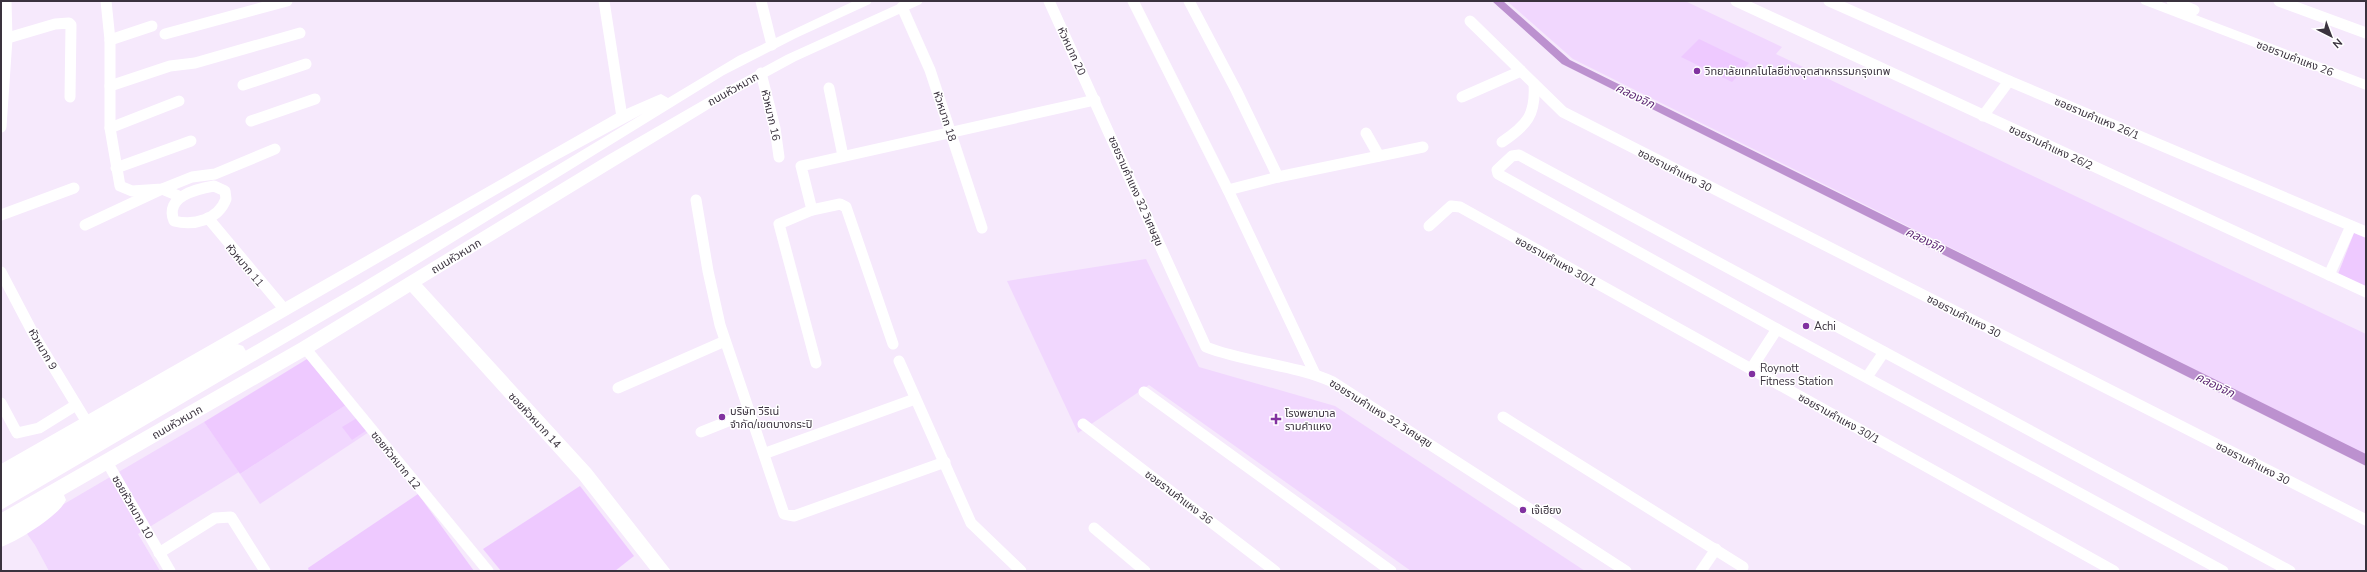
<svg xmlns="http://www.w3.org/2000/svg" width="2367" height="572" font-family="'Nunito Sans','Noto Sans Thai',sans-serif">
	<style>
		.built { fill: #f1d7fe }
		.green { fill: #eec9ff }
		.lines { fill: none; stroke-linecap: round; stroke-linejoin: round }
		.canal { fill: #bc91cf; fill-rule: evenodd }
		.street { stroke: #fff; stroke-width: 11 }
		.secondary { fill: #fff; fill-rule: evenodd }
		.primary { fill: #fff; fill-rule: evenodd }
		.poi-dot { fill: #8131a0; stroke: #fff; stroke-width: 1.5 }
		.labels { text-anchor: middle; stroke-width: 3; stroke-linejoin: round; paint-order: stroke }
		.street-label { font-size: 11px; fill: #3a323e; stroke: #fff }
		.poi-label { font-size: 11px; fill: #3a323e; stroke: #fff; text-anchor: start }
		.water-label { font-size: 12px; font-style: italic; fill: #5f2a75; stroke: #fff }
	</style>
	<rect width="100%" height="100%" fill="#f6e9fc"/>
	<g class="built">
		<polygon points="1507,1 1685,1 1782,47 1776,54 2366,334 2366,455 1573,59"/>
		<polygon points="1146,259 1199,367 1335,406 1585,571 1411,571 1149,385 1078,433 1007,281"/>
		<polygon points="346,405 369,432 260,504 240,474"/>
		<polygon points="204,422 239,472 138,534 160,571 49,571 35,545 23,528"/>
	</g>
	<g class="green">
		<polygon points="1699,39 1749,63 1732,82 1681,57"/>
		<polygon points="2354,233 2366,238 2366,287 2338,274"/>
		<polygon points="307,359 346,405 240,474 204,422"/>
		<polygon points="357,418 367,430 352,440 342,427"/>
		<polygon points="580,486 634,556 615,571 501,571 483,549"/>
		<polygon points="418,494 474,571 309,571 308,568"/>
	</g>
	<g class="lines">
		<polygon class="canal" points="1492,1 1503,1 1570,60 2366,454 2366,466 1562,64"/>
		<g class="street">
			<polyline points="106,1 110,40 110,128 120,186 132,191 162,189 192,177 215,174 275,149"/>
			<polyline points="604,1 622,117"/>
			<polyline points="761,1 772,45"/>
			<path d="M1049,1L1206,347C1247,363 1293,364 1333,382L1626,571"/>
			<polyline points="1133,1 1228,190"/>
			<polyline points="1189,1 1236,90 1278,177"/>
			<polyline points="1736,1 2366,292"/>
			<polyline points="1829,1 2009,81 2366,232"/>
			<polyline points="2172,1 2194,10"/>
			<polyline points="2279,1 2366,33"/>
			<polyline points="902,7 930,70 982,228"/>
			<polyline points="1470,21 1563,112 2366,520"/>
			<polyline points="165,34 287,1"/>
			<polyline points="1,40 55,24 69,23 71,25 70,97"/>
			<polyline points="110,40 152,26"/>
			<polyline points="761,73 775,128 779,157"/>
			<polyline points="243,85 306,64"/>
			<polyline points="110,86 170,66 195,63 300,33"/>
			<polyline points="829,88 843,156"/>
			<polyline points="1462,97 1521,71"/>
			<polyline points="1983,116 2009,81"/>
			<polyline points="251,121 315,99"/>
			<polyline points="1,127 7,39 6,1"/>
			<polyline points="110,128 179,101"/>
			<polyline points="1366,133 1379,156"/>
			<path d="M1502,142C1527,125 1536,115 1534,84"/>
			<polyline points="116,168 191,141"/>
			<path d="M214,186L225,191L226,199C218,220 194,226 174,221C164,197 196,189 214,186Z"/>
			<polyline points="696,200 708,271 720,325 784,514 794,516 945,462"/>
			<polyline points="812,210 779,224 816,363"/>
			<polyline points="1,215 74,188"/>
			<polyline points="208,218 285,310"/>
			<polyline points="85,225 162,189 181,197"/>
			<polyline points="1429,226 1451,206 1460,207 2114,571"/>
			<polyline points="1,272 34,335 88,424"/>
			<polyline points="2329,275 2351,226"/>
			<polyline points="893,344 846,207 840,204 812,210 801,166 1095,100"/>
			<polyline points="305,348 488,571"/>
			<polyline points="899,361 971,523 1021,571"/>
			<polyline points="1751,369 1777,329"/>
			<polyline points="1315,374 1228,190 1278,177 1423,147"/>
			<polyline points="1867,377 1884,352"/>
			<polyline points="618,388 725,341"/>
			<polyline points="1144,392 1391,571"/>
			<polyline points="1,403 17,433 39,428 76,405"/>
			<polyline points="1503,417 1743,567"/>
			<polyline points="1083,424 1275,571"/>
			<polyline points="701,432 751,412"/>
			<polyline points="766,453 915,399"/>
			<polyline points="107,462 170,571"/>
			<polyline points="1094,528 1145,571"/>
			<polyline points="159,553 215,518 231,517 265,571"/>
			<polyline points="1701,571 1716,549"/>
			<polyline points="2223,571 1777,329 1498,174 1497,170 1512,156 1519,155 2290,571"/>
		</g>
		<g class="secondary">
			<polygon points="854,1 872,1 870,4 796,38 724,75 369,294 1,510 1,493 357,286 644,113 546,166 1,481 1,464 617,113 656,96 661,94 668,98 738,56"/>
			<path d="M905,1H923L921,4L796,61L722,101L422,284L591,469L671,571H651L579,479L410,292L311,353L64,495L66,500C59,516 18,541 1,547V513L299,343L608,155L712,95L786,55Z"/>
			<polygon points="2140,1 2159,1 2366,80 2366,90 2142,4"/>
		</g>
		<polygon class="primary" points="237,344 243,346 246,351 243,356 1,495 1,477"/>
	</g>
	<g class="poi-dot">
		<circle cx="1697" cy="71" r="4"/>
		<circle cx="1806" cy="326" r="4"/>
		<circle cx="1752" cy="374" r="4"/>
		<circle cx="722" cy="417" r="4"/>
		<path d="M1274 413h4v4h4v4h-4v4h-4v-4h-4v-4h4z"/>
		<circle cx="1523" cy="510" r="4"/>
	</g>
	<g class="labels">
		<g class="street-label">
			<text transform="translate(1072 51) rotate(65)" y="4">หัวหมาก 20</text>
			<text transform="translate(2295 58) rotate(21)" y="4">ซอยรามคำแหง 26</text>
			<text transform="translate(733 89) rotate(-29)" y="4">ถนนหัวหมาก</text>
			<text transform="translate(771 115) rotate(77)" y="4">หัวหมาก 16</text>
			<text transform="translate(945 116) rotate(72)" y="4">หัวหมาก 18</text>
			<text transform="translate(2097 118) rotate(23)" y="4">ซอยรามคำแหง 26/1</text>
			<text transform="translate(2051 147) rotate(25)" y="4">ซอยรามคำแหง 26/2</text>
			<text transform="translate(1675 170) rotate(27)" y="4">ซอยรามคำแหง 30</text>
			<text transform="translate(1136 191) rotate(66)" y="4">ซอยรามคำแหง 32 วิเศษสุข</text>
			<text transform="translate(456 256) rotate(-31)" y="4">ถนนหัวหมาก</text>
			<text transform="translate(1556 261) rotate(29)" y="4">ซอยรามคำแหง 30/1</text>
			<text transform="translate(245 265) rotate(50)" y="4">หัวหมาก 11</text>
			<text transform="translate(1964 316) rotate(27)" y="4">ซอยรามคำแหง 30</text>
			<text transform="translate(43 349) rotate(60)" y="4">หัวหมาก 9</text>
			<text transform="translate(1381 413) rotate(32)" y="4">ซอยรามคำแหง 32 วิเศษสุข</text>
			<text transform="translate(1839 418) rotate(29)" y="4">ซอยรามคำแหง 30/1</text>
			<text transform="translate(535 420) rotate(47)" y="4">ซอยหัวหมาก 14</text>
			<text transform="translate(177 422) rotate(-30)" y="4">ถนนหัวหมาก</text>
			<text transform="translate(396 460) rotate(51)" y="4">ซอยหัวหมาก 12</text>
			<text transform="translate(2253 463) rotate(27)" y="4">ซอยรามคำแหง 30</text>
			<text transform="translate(1179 497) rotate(37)" y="4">ซอยรามคำแหง 36</text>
			<text transform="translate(133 507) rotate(60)" y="4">ซอยหัวหมาก 10</text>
		</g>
		<g class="poi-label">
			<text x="1705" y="75">วิทยาลัยเทคโนโลยีช่างอุตสาหกรรมกรุงเทพ</text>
			<text x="1814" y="330">Achi</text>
			<text x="1760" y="372">Roynott<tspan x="1760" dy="13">Fitness Station</tspan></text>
			<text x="730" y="415">บริษัท วีริเน่<tspan x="730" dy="13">จำกัด/เขตบางกระปิ</tspan></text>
			<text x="1285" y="417">โรงพยาบาล<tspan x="1285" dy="13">รามคำแหง</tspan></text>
			<text x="1531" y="514">เจ๊เฮียง</text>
		</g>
		<g class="water-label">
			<text transform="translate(1635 96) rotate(26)" y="4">คลองจิก</text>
			<text transform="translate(1925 240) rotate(26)" y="4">คลองจิก</text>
			<text transform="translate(2215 385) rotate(26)" y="4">คลองจิก</text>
		</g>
	</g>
	<rect width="2367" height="572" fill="none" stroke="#3a323e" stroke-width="4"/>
	<g transform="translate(2331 36) rotate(138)" stroke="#ffffff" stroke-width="3" paint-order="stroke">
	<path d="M0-3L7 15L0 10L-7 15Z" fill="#3a323e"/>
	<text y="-6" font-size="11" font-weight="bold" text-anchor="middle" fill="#3a323e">N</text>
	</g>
</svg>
